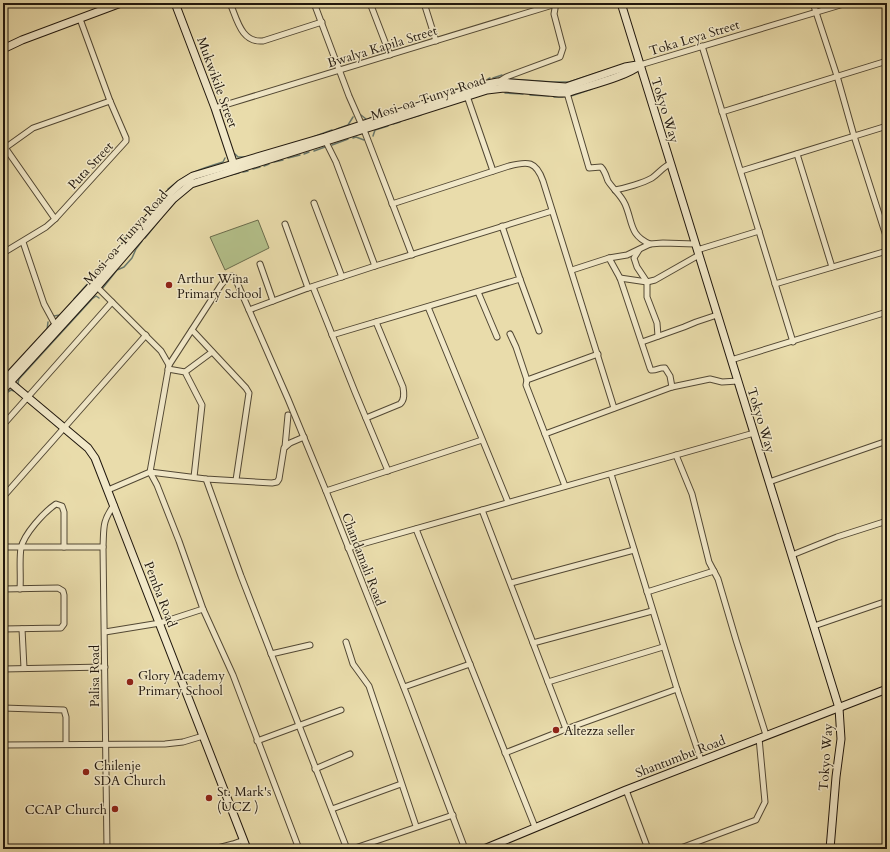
<svg xmlns="http://www.w3.org/2000/svg" width="890" height="852" font-family="Cardo,serif">
	<style>
		.green { fill: #b4c18b; stroke: #6a6c4c }
		.lines { fill: none; stroke-linecap: round; stroke-linejoin: round }
		.stream { stroke: #68796e; stroke-width: 1.5 }
		.street-casing { stroke: #524834; stroke-width: 7 }
		.secondary-casing { stroke: #20170d; stroke-width: 9 }
		.street { stroke: #f1e8c8; stroke-width: 5 }
		.secondary { stroke: #f1e8c8; stroke-width: 7 }
		.poi-dot { fill: #8f2418; stroke: #f1e8c8; stroke-width: 1.5 }
		.labels { text-anchor: middle; stroke-width: 3; stroke-linejoin: round; paint-order: stroke }
		.street-label { font-size: 13px; fill: #20170d; stroke: #f1e8c8 }
		.poi-label { font-size: 13px; fill: #20170d; stroke: #f1e8c8; text-anchor: start }
	</style>
	<rect width="100%" height="100%" fill="#e9dcab"/>
	<filter id="stains"><feTurbulence type="fractalNoise" baseFrequency=".005" numOctaves="4"/><feColorMatrix values="0 0 0 0 .2 0 0 0 0 .09 0 0 0 0 .02 0 0 0 .5 -.17"/></filter>
	<radialGradient id="worn" r=".72"><stop offset=".6" stop-color="#630" stop-opacity="0"/><stop offset="1" stop-color="#630" stop-opacity=".3"/></radialGradient>
	<polygon class="green" points="258,220 269,248 225,270 210,237"/>
	<g class="lines">
		<g class="stream">
			<polyline points="493,78 502,75"/>
			<polyline points="488,79 490,78"/>
			<polyline points="509,79 553,82 569,82 609,69"/>
			<polyline points="620,79 624,78"/>
			<polyline points="474,84 484,80"/>
			<polyline points="460,88 468,85"/>
			<polyline points="446,92 456,89"/>
			<polyline points="505,93 523,94"/>
			<polyline points="530,95 549,96"/>
			<polyline points="571,96 592,89"/>
			<polyline points="554,97 563,97"/>
			<polyline points="424,100 442,93"/>
			<polyline points="397,109 416,102"/>
			<polyline points="390,111 393,110"/>
			<polyline points="361,115 366,119"/>
			<polyline points="370,118 386,112"/>
			<polyline points="404,120 421,115"/>
			<polyline points="393,124 400,122"/>
			<polyline points="337,129 348,125 353,117"/>
			<polyline points="373,136 375,130 388,126"/>
			<polyline points="313,137 332,130"/>
			<polyline points="353,138 356,137 364,140"/>
			<polyline points="332,145 348,139"/>
			<polyline points="314,151 325,147"/>
			<polyline points="235,154 238,157 245,157"/>
			<polyline points="304,154 309,152"/>
			<polyline points="288,158 300,155"/>
			<polyline points="274,162 283,160"/>
			<polyline points="264,166 269,164"/>
			<polyline points="253,169 260,167"/>
			<polyline points="243,172 248,171"/>
			<polyline points="226,176 239,173"/>
			<path d="M168,189C187,173 200,169 223,162L225,158"/>
			<polyline points="151,210 158,201"/>
			<polyline points="168,210 179,198"/>
			<polyline points="145,238 162,217"/>
			<path d="M121,245C124,237 128,232 136,228"/>
			<polyline points="110,259 115,253"/>
			<polyline points="102,268 107,261"/>
			<polyline points="102,289 117,270 124,267 132,258 136,249 142,241"/>
			<polyline points="74,299 99,271"/>
			<polyline points="54,316 60,315 63,312"/>
			<polyline points="47,330 48,322"/>
			<polyline points="20,387 18,383 19,379 92,299 96,296 99,298"/>
			<polyline points="3,395 11,390 17,392"/>
		</g>
		<g class="street-casing">
			<g id="street">
				<path d="M230,3C237,19 241,43 263,41L322,22"/>
				<polyline points="314,3 349,96 364,130 412,255"/>
				<polyline points="370,3 390,55"/>
				<polyline points="424,3 436,41"/>
				<polyline points="813,3 837,76 854,136 887,239"/>
				<polyline points="702,46 793,342"/>
				<polyline points="640,65 847,3"/>
				<polyline points="498,82 506,77 560,57 563,48 554,14 556,3"/>
				<path d="M567,93L589,168L601,167C605,171 606,176 608,181C613,189 621,195 625,204C633,222 629,235 650,244"/>
				<polyline points="467,96 493,171"/>
				<polyline points="215,108 556,4"/>
				<polyline points="722,112 887,61"/>
				<polyline points="326,142 336,162 375,266"/>
				<polyline points="4,146 55,219"/>
				<polyline points="5,148 33,128 110,101"/>
				<polyline points="797,154 832,267"/>
				<polyline points="741,171 887,126"/>
				<path d="M615,190C626,188 643,183 652,178C659,173 663,167 670,164"/>
				<polyline points="314,203 342,277"/>
				<path d="M392,204L509,166C528,161 536,161 543,181L614,408"/>
				<polyline points="285,224 308,288"/>
				<polyline points="23,242 44,304 57,328"/>
				<polyline points="639,250 634,258 637,267 647,282 647,297 657,323 658,336"/>
				<polyline points="697,250 759,231"/>
				<polyline points="3,253 46,227 55,219 126,141 126,138 110,101 80,19"/>
				<path d="M609,258L620,278L650,368L651,370C656,371 660,367 665,368L670,376L672,387"/>
				<polyline points="260,264 273,301"/>
				<polyline points="572,270 609,258 627,255 650,244 663,243 695,244"/>
				<polyline points="620,278 647,282 655,280 699,255"/>
				<polyline points="520,279 539,331"/>
				<polyline points="775,284 887,251"/>
				<polyline points="95,285 161,351 169,365 150,472 108,490"/>
				<polyline points="313,287 355,392 388,471"/>
				<polyline points="478,292 497,337"/>
				<polyline points="428,307 508,502"/>
				<polyline points="249,310 308,288 375,266 552,211"/>
				<polyline points="192,330 246,388 249,393 236,480"/>
				<polyline points="510,334 516,347 527,380"/>
				<polyline points="332,335 520,279 502,226"/>
				<polyline points="642,342 684,327 696,322 717,315"/>
				<polyline points="731,360 887,312"/>
				<polyline points="169,365 221,285 228,277 232,276 235,278 288,399 326,491 408,698 465,849"/>
				<polyline points="168,369 185,372 202,405 194,477"/>
				<polyline points="185,372 212,352"/>
				<path d="M366,418L400,404C405,400 404,393 403,387L376,322"/>
				<polyline points="3,425 112,302"/>
				<polyline points="545,434 526,385 527,380 598,354"/>
				<polyline points="285,447 288,415"/>
				<polyline points="676,455 692,494 709,562 718,579 736,640 766,735"/>
				<polyline points="150,472 157,485 179,541 203,609 233,675 299,849"/>
				<polyline points="150,472 206,479 272,483 277,482 279,479 284,448 290,443 304,437"/>
				<polyline points="611,474 677,689 701,760"/>
				<polyline points="206,479 241,576 347,849"/>
				<polyline points="769,482 887,441"/>
				<polyline points="565,486 545,434 672,387 710,379 722,382 738,381"/>
				<polyline points="326,491 482,440"/>
				<polyline points="3,497 146,335"/>
				<polyline points="482,510 566,729"/>
				<polyline points="416,529 535,827"/>
				<polyline points="3,547 103,547"/>
				<polyline points="348,548 754,433"/>
				<polyline points="792,555 837,537 887,521"/>
				<polyline points="511,583 634,550"/>
				<polyline points="3,589 58,588 63,591 64,595 64,624 61,628 3,629"/>
				<path d="M20,589C21,576 19,560 21,548C24,534 44,512 56,504L62,506L64,512V547"/>
				<polyline points="647,592 714,571"/>
				<polyline points="814,626 887,601"/>
				<polyline points="22,629 24,668"/>
				<polyline points="105,632 160,623 203,609"/>
				<polyline points="346,642 353,664 369,686 416,826"/>
				<polyline points="533,643 652,611"/>
				<polyline points="271,654 310,645"/>
				<polyline points="3,669 105,667"/>
				<polyline points="548,682 663,647"/>
				<polyline points="404,687 470,664"/>
				<polyline points="3,708 64,710 66,717 66,744"/>
				<polyline points="257,741 341,710"/>
				<polyline points="3,745 165,744 183,742 203,736"/>
				<polyline points="505,753 566,729 677,689"/>
				<polyline points="315,769 350,754"/>
				<polyline points="626,790 648,849"/>
				<polyline points="332,809 401,784"/>
				<path d="M107,849L103,547C104,527 102,522 114,505"/>
				<polyline points="214,849 233,844 244,840"/>
				<polyline points="352,849 453,815"/>
				<polyline points="678,849 756,820 765,802 759,738"/>
			</g>
		</g>
		<g class="secondary-casing">
			<g id="secondary">
				<polyline points="175,3 215,108 235,168"/>
				<polyline points="621,3 839,708 841,739 836,777 830,849"/>
				<polyline points="3,49 22,40 121,3"/>
				<polyline points="7,380 88,448 95,458 247,849"/>
				<polyline points="3,382 95,282 168,195 180,184 193,176 325,137 482,85 498,82 566,87 625,67 637,65"/>
				<path d="M3,390L97,287L173,199L191,184L487,90L504,88L559,93H567C586,86 626,77 640,65"/>
				<polyline points="484,849 626,790 887,689"/>
			</g>
		</g>
		<use href="#street" class="street"/>
		<use href="#secondary" class="secondary"/>
	</g>
	<g class="poi-dot">
		<circle cx="169" cy="285" r="4"/>
		<circle cx="130" cy="682" r="4"/>
		<circle cx="556" cy="730" r="4"/>
		<circle cx="86" cy="772" r="4"/>
		<circle cx="209" cy="798" r="4"/>
		<circle cx="115" cy="809" r="4"/>
	</g>
	<g class="labels">
		<g class="street-label">
			<text transform="translate(694 37) rotate(-17)" y="5">Toka Leya Street</text>
			<text transform="translate(382 46) rotate(-17)" y="5">Bwalya Kapila Street</text>
			<text transform="translate(218 82) rotate(70)" y="5">Mukwikile Street</text>
			<text transform="translate(428 97) rotate(-18)" y="5">Mosi-oa-Tunya Road</text>
			<text transform="translate(666 110) rotate(73)" y="5">Tokyo Way</text>
			<text transform="translate(90 165) rotate(-47)" y="5">Puta Street</text>
			<text transform="translate(125 237) rotate(-49)" y="5">Mosi-oa-Tunya Road</text>
			<text transform="translate(762 420) rotate(73)" y="5">Tokyo Way</text>
			<text transform="translate(364 559) rotate(69)" y="5">Chandamali Road</text>
			<text transform="translate(161 594) rotate(69)" y="5">Pemba Road</text>
			<text transform="translate(94 676) rotate(-90)" y="5">Palisa Road</text>
			<text transform="translate(680 756) rotate(-21)" y="5">Shantumbu Road</text>
			<text transform="translate(825 757) rotate(-86)" y="5">Tokyo Way</text>
		</g>
		<g class="poi-label">
			<text x="177" y="283">Arthur Wina<tspan x="177" dy="15">Primary School</tspan></text>
			<text x="138" y="680">Glory Academy<tspan x="138" dy="15">Primary School</tspan></text>
			<text x="564" y="735">Altezza seller</text>
			<text x="94" y="770">Chilenje<tspan x="94" dy="15">SDA Church</tspan></text>
			<text x="217" y="796">St. Mark's<tspan x="217" dy="15">(UCZ )</tspan></text>
			<text x="107" y="814" text-anchor="end">CCAP Church</text>
		</g>
	</g>
	<rect width="890" height="852" fill="none" stroke="#e9dcab" stroke-width="16"/>
	<rect x="4" y="4" width="882" height="844" fill="none" stroke="#20170d" stroke-width="2"/>
	<rect x="8" y="8" width="874" height="836" fill="none" stroke="#20170d"/>
	<rect width="100%" height="100%" filter="url(#stains)"/>
	<rect width="100%" height="100%" fill="url(#worn)"/>
</svg>
